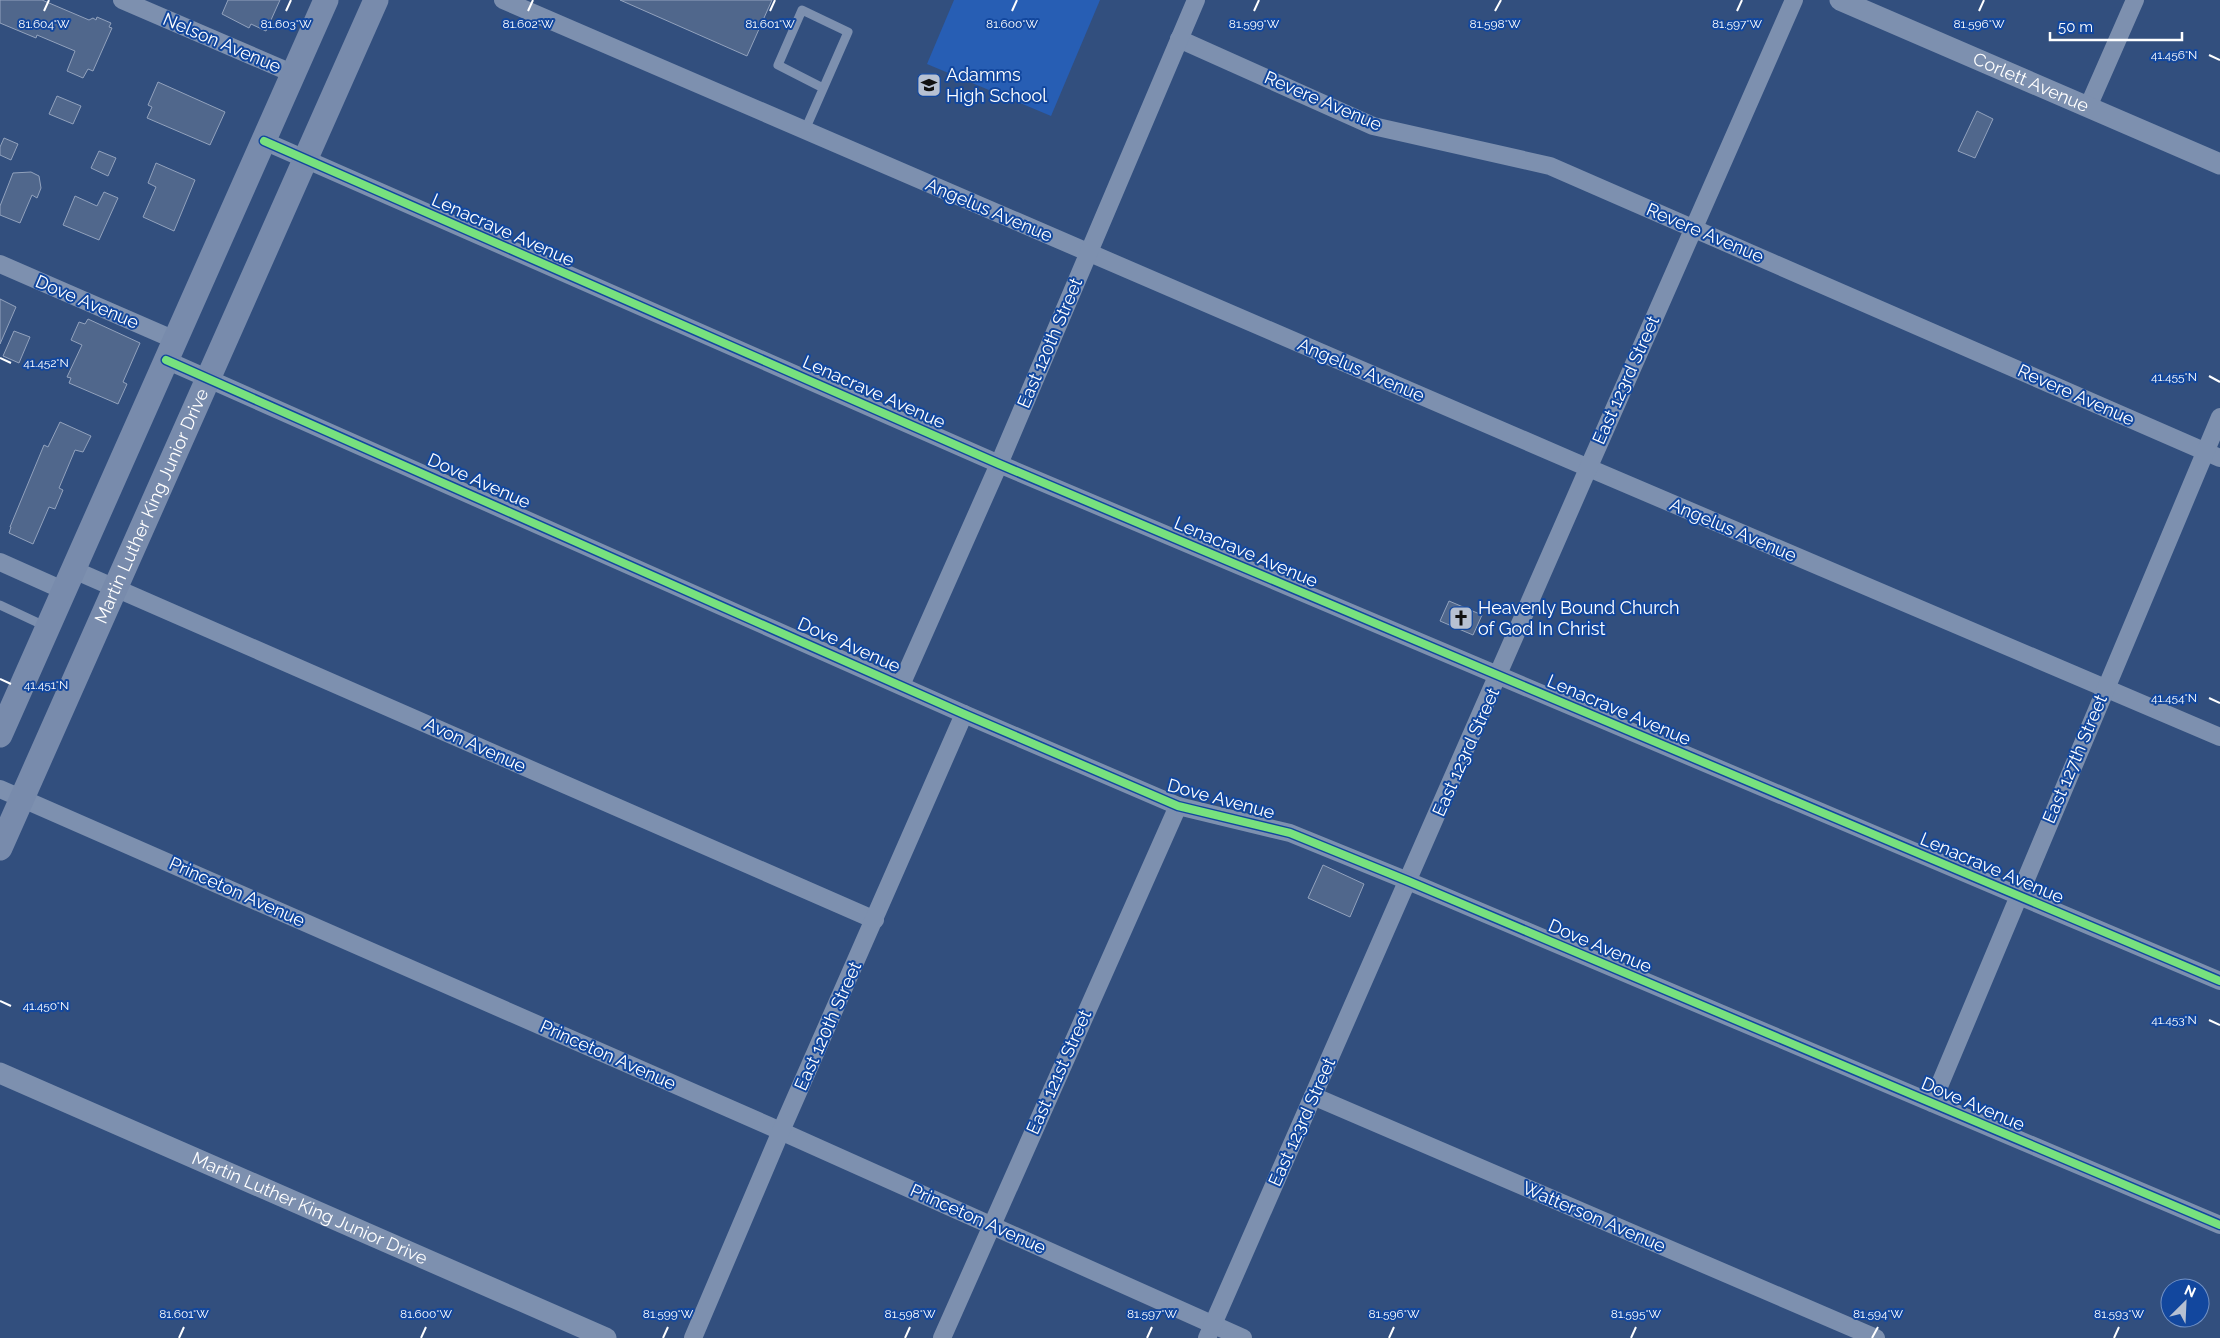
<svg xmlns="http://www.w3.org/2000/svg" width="2220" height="1338" font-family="Raleway,sans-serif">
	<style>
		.green { fill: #275eb4 }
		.building { fill: #50678c; stroke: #92a2bd }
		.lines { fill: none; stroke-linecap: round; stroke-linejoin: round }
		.service { stroke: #7d90af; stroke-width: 9 }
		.minor { stroke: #7d90af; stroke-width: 18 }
		.tertiary { stroke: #7d90af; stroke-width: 21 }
		.secondary { stroke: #788bac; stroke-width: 25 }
		.cycleway-casing { stroke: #12479e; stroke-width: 11 }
		.cycleway { stroke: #77e17e; stroke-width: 8 }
		.ticks { fill: none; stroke: #fff; stroke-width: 2 }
		.labels { text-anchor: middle; stroke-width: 4; stroke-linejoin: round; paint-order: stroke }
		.street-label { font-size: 18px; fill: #fff; stroke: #12479e }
		.poi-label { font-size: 18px; fill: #fff; stroke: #12479e; text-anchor: start }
		.ticks-label { font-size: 12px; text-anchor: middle; fill: #fff; stroke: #12479e; stroke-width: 4; stroke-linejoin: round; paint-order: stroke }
	</style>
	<rect width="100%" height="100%" fill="#324f7e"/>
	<polygon class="green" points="954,0 1100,0 1051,116 927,64"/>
	<g class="building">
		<polygon points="0,0 42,0 89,20 93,18 96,20 97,17 111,23 109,27 112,28 93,71 88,69 83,78 67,71 75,51 37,35 36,38 0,23"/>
		<polygon points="228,0 280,0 266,31 251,24 249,28 222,14"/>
		<polygon points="620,0 772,0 747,56"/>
		<polygon points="158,82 225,112 210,145 147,118 152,107 148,105"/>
		<polygon points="57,96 81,106 73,124 49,114"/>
		<polygon points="1977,111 1993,119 1975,158 1958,151"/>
		<polygon points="4,138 18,144 11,160 0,155 0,147"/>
		<polygon points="99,151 116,158 108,176 91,168"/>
		<polygon points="156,163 195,180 174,231 143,217 156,187 148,183"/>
		<polygon points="31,172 39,176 41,188 37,198 32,195 20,223 0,215 0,206 13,173"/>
		<polygon points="104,192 118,198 99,240 63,225 75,196 97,206"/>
		<polygon points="0,299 16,307 0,344"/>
		<polygon points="88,319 140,343 123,382 127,384 118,404 69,383 71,378 67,377 82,345 71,340 79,322 85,324"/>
		<polygon points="14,331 30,337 19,363 3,356"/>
		<polygon points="60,422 91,436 83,452 75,450 59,488 63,490 55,509 49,507 33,544 9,533 11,527 10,527 44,445 48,447"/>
		<polygon points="1449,601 1482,615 1473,635 1440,621"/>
		<polygon points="1323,865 1364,884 1350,917 1308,898"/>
	</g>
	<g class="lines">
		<g class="service">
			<polyline points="805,130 848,32 802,10 778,65 823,88"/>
			<polyline points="0,605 47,627"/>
		</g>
		<g class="minor">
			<polyline points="122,0 294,74"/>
			<polyline points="503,0 1570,460 2220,737"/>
			<polyline points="1179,39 1373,126 1550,166 2220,458"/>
			<polyline points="2088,107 2135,0"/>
			<polyline points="264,141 999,464 2220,981"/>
			<polyline points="0,264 175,340"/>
			<polyline points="166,360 964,714 1178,806 1290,833 1408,881 2220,1225"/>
			<polyline points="0,562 65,591"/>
			<polyline points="74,570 875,920"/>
			<polyline points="901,685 999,464 1196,0"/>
			<polyline points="0,789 767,1125 1243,1338"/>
			<polyline points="1313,1096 1876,1338"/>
			<polyline points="1932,1103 2220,417"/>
			<polyline points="693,1338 781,1131 964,714"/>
			<polyline points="942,1338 1178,806"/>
			<path d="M1207,1338C1406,893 1596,445 1794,0"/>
		</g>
		<g class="tertiary">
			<path id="s1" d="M1840,0L2220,164"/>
			<path id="s2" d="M0,1073L606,1338"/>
		</g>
		<g class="secondary">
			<polyline points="0,735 326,0"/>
			<path id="s3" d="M0,848L376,0"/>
		</g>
		<g class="cycleway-casing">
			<g id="cycleway">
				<polyline points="264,141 999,464 2220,981"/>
				<polyline points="166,360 964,714 1178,806 1290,833 1408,881 2220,1225"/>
			</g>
		</g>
		<use href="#cycleway" class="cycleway"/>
	</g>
	<path class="ticks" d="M44,11L49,0M286,11L291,0M528,11L533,0M770,11L775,0M1012,11L1017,0M1254,11L1259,0M1495,11L1501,0M1737,11L1742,0M1979,11L1984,0M2209,55L2220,60M0,358L11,363M2209,376L2220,382M0,679L11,684M2209,698L2220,703M0,1001L11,1006M2209,1020L2220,1025M179,1338L184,1327M421,1338L426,1327M663,1338L668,1327M905,1338L910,1327M1147,1338L1152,1327M1389,1338L1394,1327M1631,1338L1636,1327M1872,1338L1878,1327M2114,1338L2119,1327"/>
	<defs>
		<g id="school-square" transform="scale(1.25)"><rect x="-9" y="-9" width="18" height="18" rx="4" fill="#b7c1d2" stroke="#12479e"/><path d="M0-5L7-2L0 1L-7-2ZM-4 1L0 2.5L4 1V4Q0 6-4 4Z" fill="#111"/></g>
		<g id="church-square" transform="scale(1.25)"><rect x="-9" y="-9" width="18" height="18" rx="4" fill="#b7c1d2" stroke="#12479e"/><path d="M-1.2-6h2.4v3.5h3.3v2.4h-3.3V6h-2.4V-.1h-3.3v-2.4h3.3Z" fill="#111"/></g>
	</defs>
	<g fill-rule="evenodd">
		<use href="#school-square" x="929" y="85"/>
		<use href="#church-square" x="1461" y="618"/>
	</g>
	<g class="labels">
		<g class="street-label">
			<text transform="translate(222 43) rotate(23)" y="6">Nelson Avenue</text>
			<text dy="6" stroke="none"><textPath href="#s1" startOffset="208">Corlett Avenue</textPath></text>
			<text transform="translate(1323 101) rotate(23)" y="6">Revere Avenue</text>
			<text transform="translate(989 210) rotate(23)" y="6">Angelus Avenue</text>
			<text transform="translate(503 230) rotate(24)" y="6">Lenacrave Avenue</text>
			<text transform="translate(1705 233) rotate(23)" y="6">Revere Avenue</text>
			<text transform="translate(87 302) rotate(23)" y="6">Dove Avenue</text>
			<text transform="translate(1050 343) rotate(-67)" y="6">East 120th Street</text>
			<text transform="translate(1361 370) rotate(23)" y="6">Angelus Avenue</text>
			<text transform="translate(1626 380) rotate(-66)" y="6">East 123rd Street</text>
			<text transform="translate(874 392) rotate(24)" y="6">Lenacrave Avenue</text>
			<text transform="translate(2076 395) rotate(24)" y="6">Revere Avenue</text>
			<text transform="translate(479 481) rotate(24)" y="6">Dove Avenue</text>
			<text dy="6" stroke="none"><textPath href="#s3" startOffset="374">Martin Luther King Junior Drive</textPath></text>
			<text transform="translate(1733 530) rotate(23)" y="6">Angelus Avenue</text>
			<text transform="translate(1246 552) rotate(23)" y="6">Lenacrave Avenue</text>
			<text transform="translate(849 645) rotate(24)" y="6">Dove Avenue</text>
			<text transform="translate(1619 710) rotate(23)" y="6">Lenacrave Avenue</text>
			<text transform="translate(475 745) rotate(24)" y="6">Avon Avenue</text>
			<text transform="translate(1466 752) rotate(-66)" y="6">East 123rd Street</text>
			<text transform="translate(2075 759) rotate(-67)" y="6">East 127th Street</text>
			<text transform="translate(1221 799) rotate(15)" y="6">Dove Avenue</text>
			<text transform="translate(1992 868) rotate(23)" y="6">Lenacrave Avenue</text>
			<text transform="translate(237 892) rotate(24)" y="6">Princeton Avenue</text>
			<text transform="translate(1600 946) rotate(23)" y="6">Dove Avenue</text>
			<text transform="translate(828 1026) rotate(-66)" y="6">East 120th Street</text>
			<text transform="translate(608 1055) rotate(24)" y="6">Princeton Avenue</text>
			<text transform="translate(1059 1072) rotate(-66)" y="6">East 121st Street</text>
			<text transform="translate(1973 1104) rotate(23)" y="6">Dove Avenue</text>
			<text transform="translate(1302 1122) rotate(-66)" y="6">East 123rd Street</text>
			<text dy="6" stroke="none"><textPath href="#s2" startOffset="338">Martin Luther King Junior Drive</textPath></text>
			<text transform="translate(1594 1217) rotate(23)" y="6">Watterson Avenue</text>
			<text transform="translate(978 1219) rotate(24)" y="6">Princeton Avenue</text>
		</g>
		<g class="poi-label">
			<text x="946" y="81">Adamms<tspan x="946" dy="21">High School</tspan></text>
			<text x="1478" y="614">Heavenly Bound Church<tspan x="1478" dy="21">of God In Christ</tspan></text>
		</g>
	</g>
	<g class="ticks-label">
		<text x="1979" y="28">81.596°W</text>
		<text x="44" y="28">81.604°W</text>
		<text x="286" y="28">81.603°W</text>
		<text x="528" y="28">81.602°W</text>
		<text x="770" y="28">81.601°W</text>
		<text x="1012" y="28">81.600°W</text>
		<text x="1254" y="28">81.599°W</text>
		<text x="1495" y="28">81.598°W</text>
		<text x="1737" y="28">81.597°W</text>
		<text x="2174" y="59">41.456°N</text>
		<text x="46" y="367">41.452°N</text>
		<text x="2174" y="381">41.455°N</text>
		<text x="46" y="689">41.451°N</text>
		<text x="2174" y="702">41.454°N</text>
		<text x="46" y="1010">41.450°N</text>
		<text x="2174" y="1024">41.453°N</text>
		<text x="184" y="1318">81.601°W</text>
		<text x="426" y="1318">81.600°W</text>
		<text x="668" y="1318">81.599°W</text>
		<text x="910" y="1318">81.598°W</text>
		<text x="1152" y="1318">81.597°W</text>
		<text x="1394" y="1318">81.596°W</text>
		<text x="1636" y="1318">81.595°W</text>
		<text x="1878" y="1318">81.594°W</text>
		<text x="2119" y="1318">81.593°W</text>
	</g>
	<g transform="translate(2185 1303) rotate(24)"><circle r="24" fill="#12479e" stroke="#7191c5"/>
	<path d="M0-4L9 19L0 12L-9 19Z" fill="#b7c1d2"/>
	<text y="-8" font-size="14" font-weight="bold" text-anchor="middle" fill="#ffffff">N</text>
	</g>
	<path d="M2050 32v8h132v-8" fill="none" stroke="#ffffff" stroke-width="2.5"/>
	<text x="2058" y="32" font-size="15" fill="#ffffff" stroke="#12479e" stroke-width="4" paint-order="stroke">50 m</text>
</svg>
